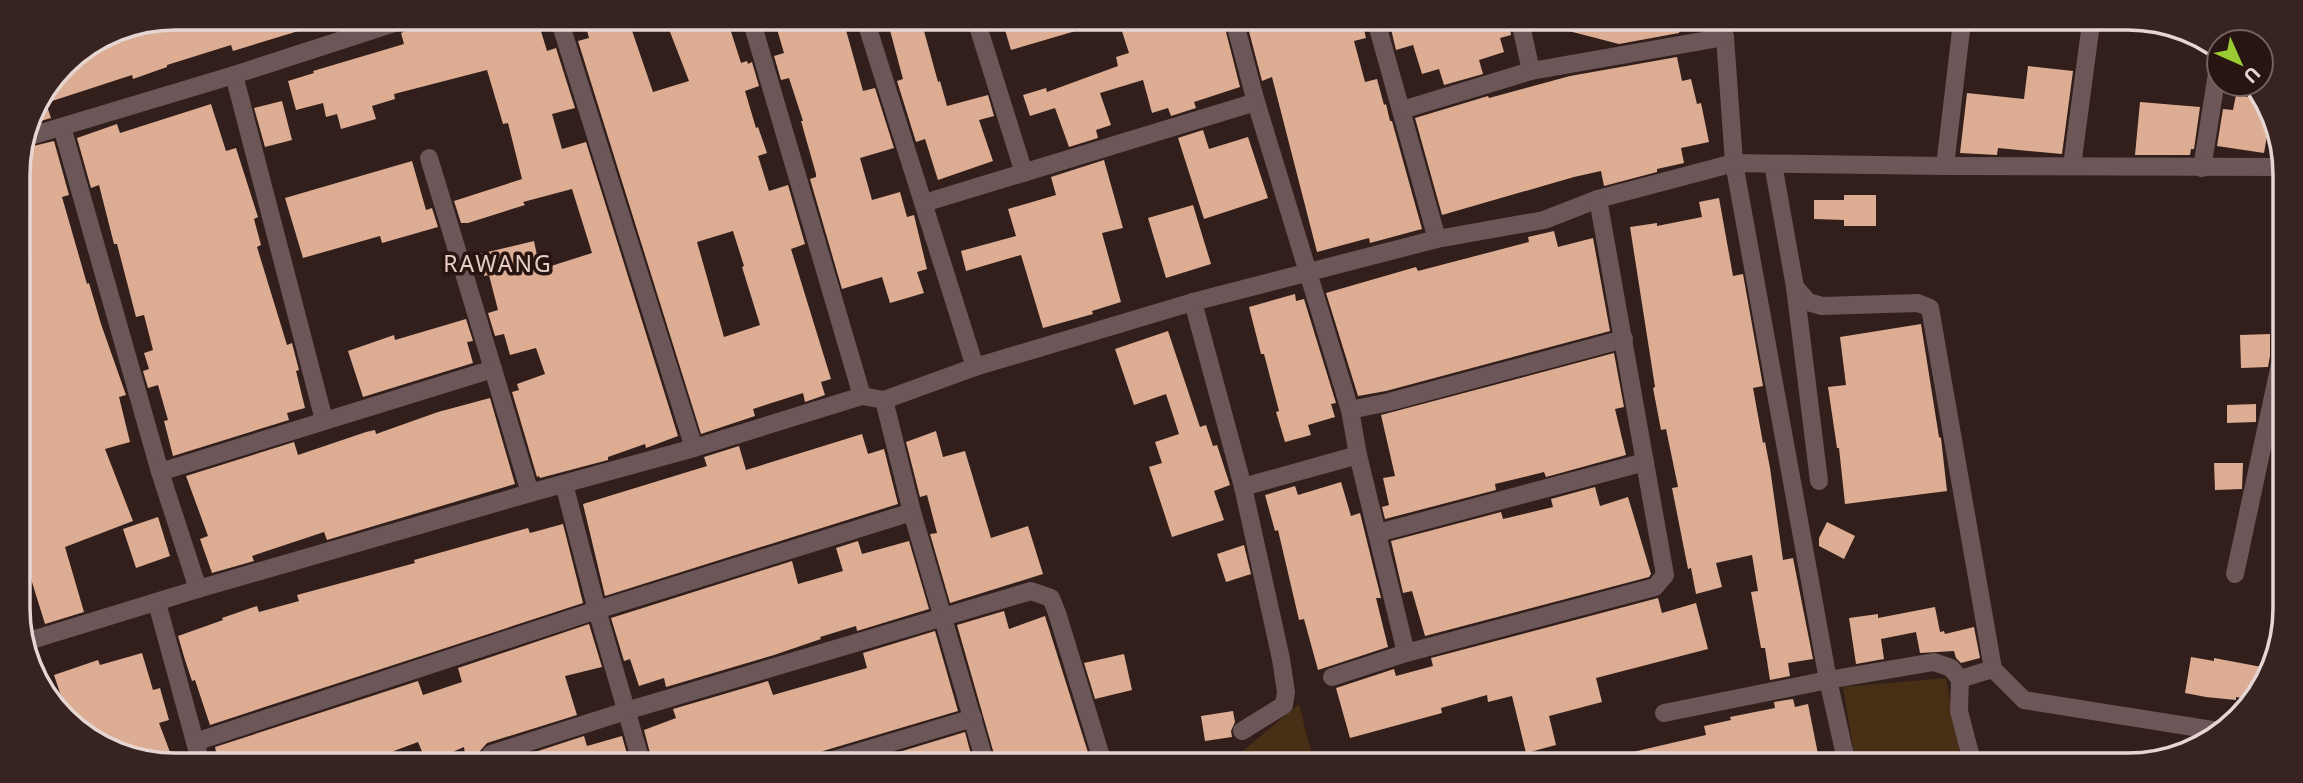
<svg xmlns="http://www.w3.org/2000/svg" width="2303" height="783" font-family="'Noto Sans',sans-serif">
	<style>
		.green { fill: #462f14 }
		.building { fill: #dcad93; fill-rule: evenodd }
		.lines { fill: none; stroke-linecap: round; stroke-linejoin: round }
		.street { stroke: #6c5658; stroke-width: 18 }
		.labels { text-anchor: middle; stroke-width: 7; stroke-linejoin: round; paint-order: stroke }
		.quarter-label { font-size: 23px; letter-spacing: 2px; fill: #e7cbc5; stroke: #281411 }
		.rim { fill: none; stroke: #e5d6d3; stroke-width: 3.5 }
	</style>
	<rect width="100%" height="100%" fill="#321e1a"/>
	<g class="green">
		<polygon points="1946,678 1961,759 1948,765 1856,764 1843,687"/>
		<polygon points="1299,704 1314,763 1228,763"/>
		<polygon points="1565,751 1568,764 1485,764"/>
	</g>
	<g class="building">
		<polygon points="174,18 327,18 328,22 233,51 231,45 167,65 167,67 133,79 132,75 46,103 51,118 27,125 30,114 64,63 115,29"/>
		<polygon points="421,18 437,18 439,30 481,18 537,18 547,51 556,48 575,108 552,114 562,149 586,142 678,436 646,448 645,444 608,457 608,460 540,478 539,476 537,477 512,392 519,390 517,384 545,374 536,348 510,355 504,334 495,336 488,313 498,310 489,275 484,276 479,254 534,241 539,265 547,264 548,267 592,253 572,189 523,202 525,205 468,223 461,223 454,201 522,179 508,123 503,124 487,70 394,94 395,99 372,106 376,119 341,129 337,114 326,117 323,103 296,110 288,81 314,73 313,71 404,44 401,33 418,26"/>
		<path d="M584,19H628L653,92L689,81L665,19H727L741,63L747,61L748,64L752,62L759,86L745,91L756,128L758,127L767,153L758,156L769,191L788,185L805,244L791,249L831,379L821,382L825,395L805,402L803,393L753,409L755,416L701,434L578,41L589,38ZM733,231L744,266L742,267L760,325L724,337L697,242Z"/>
		<polygon points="774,19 840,19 843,31 846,30 863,91 875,88 894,148 860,158 872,200 900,192 907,217 914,215 927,269 917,272 924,293 890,303 882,277 842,289 810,179 816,177 816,174 801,121 803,121 789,78 781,80 774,56 784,53"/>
		<polygon points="887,19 921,20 938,82 940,81 947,106 988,95 994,116 979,120 993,161 938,180 925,139 916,142 897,81 903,79"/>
		<polygon points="1002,20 1096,20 1096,25 1011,50"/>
		<polygon points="1135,20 1223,20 1240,87 1194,102 1196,108 1171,116 1168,108 1152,113 1143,80 1100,93 1111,125 1096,130 1098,138 1069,147 1055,108 1030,116 1023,95 1046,88 1047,92 1118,66 1116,57 1129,53 1120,25"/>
		<polygon points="1246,20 1362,21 1366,38 1354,41 1365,82 1377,79 1384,105 1386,104 1390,121 1392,121 1422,229 1370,243 1369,238 1317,252 1272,77 1262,81"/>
		<polygon points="1405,21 1421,21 1423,29 1452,21 1509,21 1511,35 1500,38 1504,52 1479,60 1483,74 1444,85 1439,69 1422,74 1413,45 1396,50 1390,25"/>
		<polygon points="1558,21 1642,22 1682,22 1679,33 1619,44 1557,28"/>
		<polygon points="1677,57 1682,81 1691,79 1697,104 1701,103 1709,142 1681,148 1684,163 1657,169 1657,172 1604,186 1601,171 1574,177 1442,215 1415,118 1488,96 1489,98 1570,76"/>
		<polygon points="2028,66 2073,71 2062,154 1998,148 1997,155 1960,153 1967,93 2024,99"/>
		<polygon points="2236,95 2260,99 2270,118 2264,153 2217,146 2223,109 2233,110"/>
		<polygon points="282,101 292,140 265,147 254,108"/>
		<polygon points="2140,102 2200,107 2194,149 2191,149 2190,155 2135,155"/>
		<polygon points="211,104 226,151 236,148 258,217 254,219 261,245 257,247 287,345 292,343 299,370 296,371 305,408 287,413 289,420 173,456 164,421 168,420 158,385 148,388 143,371 149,369 144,353 153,350 144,315 136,317 117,244 114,244 99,185 91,188 77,138 117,124 120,133"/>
		<polygon points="1203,130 1209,149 1248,137 1268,198 1204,219 1178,138"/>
		<polygon points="54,141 69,195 62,197 87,284 89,283 101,324 126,395 119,397 130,442 105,449 133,521 65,547 84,612 45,624 27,566 24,567 20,553 18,165 21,149"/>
		<polygon points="1104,160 1123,228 1102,233 1121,302 1092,311 1093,314 1043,328 1021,255 966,271 961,251 1016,236 1008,209 1056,195 1051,177"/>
		<polygon points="412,161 426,210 432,208 438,227 382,243 380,236 303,258 285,198"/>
		<polygon points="1844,195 1876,195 1876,226 1844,226 1844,220 1814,219 1814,200 1844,200"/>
		<polygon points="1719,198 1733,276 1743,274 1763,386 1753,388 1763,443 1765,442 1770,468 1783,560 1793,558 1813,659 1788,663 1790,676 1770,680 1765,648 1761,648 1751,592 1758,591 1752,555 1716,563 1722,587 1696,594 1691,568 1688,569 1672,488 1678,487 1666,429 1661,430 1653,388 1655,387 1630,227 1657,223 1657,226 1702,217 1699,202"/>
		<polygon points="1193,205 1211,264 1166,278 1148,218"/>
		<polygon points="1554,231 1558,247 1593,238 1610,331 1386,391 1358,396 1326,293 1416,267 1418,271 1529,242 1528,237"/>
		<polygon points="1295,294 1296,301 1304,299 1336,403 1331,404 1335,417 1308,425 1311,435 1285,442 1276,412 1279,411 1264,354 1261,354 1249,307"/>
		<polygon points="466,319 473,341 467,342 473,363 363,397 348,351 394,335 395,340"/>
		<polygon points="1921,324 1939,437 1941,438 1947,491 1845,504 1839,448 1837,448 1828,387 1846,385 1840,337"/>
		<polygon points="1168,331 1200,427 1206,425 1213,446 1217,445 1230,485 1214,491 1224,520 1172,537 1149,467 1162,463 1155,442 1179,434 1166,394 1134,405 1115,349"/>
		<polygon points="2270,334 2270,356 2268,367 2241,368 2240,335"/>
		<polygon points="1614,353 1624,407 1615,409 1626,455 1546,477 1544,472 1495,484 1496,490 1385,519 1382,507 1389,505 1383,478 1395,476 1381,415"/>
		<polygon points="490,398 515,484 327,540 324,532 252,556 254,561 212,573 200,539 208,536 186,476 294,442 298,455 366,432 375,430 376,434 438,412"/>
		<polygon points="2256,404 2256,422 2227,423 2227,405"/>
		<polygon points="936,431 943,457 965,451 991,538 1028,526 1043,574 950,603 930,534 937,533 927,495 920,497 906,442"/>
		<polygon points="862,434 868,454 884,449 898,504 605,596 583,504 707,466 704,457 739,446 746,470"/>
		<polygon points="2214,463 2243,463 2242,489 2215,490"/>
		<polygon points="1341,482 1351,516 1360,513 1381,598 1376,598 1388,647 1318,670 1304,619 1299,620 1278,530 1275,531 1265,495 1295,486 1298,495"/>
		<polygon points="1595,487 1600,506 1628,497 1651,574 1649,577 1425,636 1412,591 1403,593 1391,541 1501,512 1503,519 1553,507 1551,499"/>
		<polygon points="158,517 170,556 136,568 123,529"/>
		<polygon points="1827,522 1855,536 1844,559 1819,546 1819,538"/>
		<polygon points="563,524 583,603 210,725 195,680 192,681 185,660 178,636 223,620 222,618 257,606 259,612 299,601 297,595 415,563 414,560 528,528 530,533"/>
		<polygon points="858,541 862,554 909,541 929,609 857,631 856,626 820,637 821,639 774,655 666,687 664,678 639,686 630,659 624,661 611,618 792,561 798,584 843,571 836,548"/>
		<polygon points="1244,545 1251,574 1226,582 1217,554"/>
		<polygon points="1658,598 1662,613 1696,603 1708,649 1596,678 1602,702 1549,716 1556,745 1526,753 1512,696 1488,702 1487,695 1441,708 1442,713 1350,738 1336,688 1394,669 1396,676 1433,666 1431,658"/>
		<polygon points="1935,607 1940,632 1944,631 1945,634 1974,627 1980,658 1961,663 1956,658 1954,651 1920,653 1916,632 1881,639 1884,659 1856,664 1849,618 1878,614 1878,618"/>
		<polygon points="1004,611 1009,629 1045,616 1091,762 1013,762 1012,757 996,761 957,625"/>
		<polygon points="589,624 602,667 565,676 577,715 487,743 480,751 482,761 466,761 464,747 431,761 426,761 418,742 367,761 329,761 328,755 309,760 218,760 215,747 418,681 423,695 462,682 458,668"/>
		<polygon points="935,631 958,711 823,751 817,755 815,762 652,761 644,730 676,718 673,709 768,681 773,695 867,668 863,653"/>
		<polygon points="142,653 153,690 160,688 169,720 159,723 173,760 133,760 69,720 54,675 98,660 100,665"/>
		<polygon points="1124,654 1132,690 1095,699 1084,663"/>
		<polygon points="2191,657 2214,661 2214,658 2267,668 2247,699 2236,697 2236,700 2206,697 2185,693"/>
		<polygon points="1793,699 1795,707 1808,704 1820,764 1621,764 1620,755 1706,735 1704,726 1731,720 1730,717 1775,708 1774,702"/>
		<polygon points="1233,711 1235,722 1231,731 1232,737 1205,741 1201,716"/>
		<polygon points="965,732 973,762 866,762"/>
		<polygon points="584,736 587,746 622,736 629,761 507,761"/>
	</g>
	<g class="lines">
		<g class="street">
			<polyline points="345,18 351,37"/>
			<polyline points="559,19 694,448"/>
			<polyline points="751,19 862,396"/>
			<polyline points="865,19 975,367"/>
			<polyline points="976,20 1024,173"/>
			<polyline points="1234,20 1256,102 1350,410 1358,455 1406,653"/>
			<polyline points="1376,21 1437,239"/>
			<polyline points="1520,21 1531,71"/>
			<polyline points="1721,22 1725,37 1734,163 1828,680 1847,764"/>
			<polyline points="234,75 324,420"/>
			<polyline points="1402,110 1531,71 1725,37"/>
			<polyline points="62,127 160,472 198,589"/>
			<polyline points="24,138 234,75 410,18"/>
			<polyline points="429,158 493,369"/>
			<polyline points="1773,164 1795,287 1808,302 1822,306 1918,303 1930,308 1993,669 2024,700 2225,732"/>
			<polyline points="1945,166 1962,22"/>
			<polyline points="2072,166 2091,23"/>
			<polyline points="2202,168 2219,61"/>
			<polyline points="924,203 1256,102"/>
			<polyline points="1795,287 1819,481"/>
			<polyline points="1193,302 1243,487"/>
			<polyline points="884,400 912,512 985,762"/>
			<polyline points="1350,410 1389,402 1624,339"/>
			<polyline points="160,472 493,369 530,493"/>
			<polyline points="564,484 597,610 641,761"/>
			<polyline points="1378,533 1645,462"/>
			<polyline points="2235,574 2282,355"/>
			<polyline points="157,603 200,760"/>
			<polyline points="22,643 198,589 530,493 694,448 862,396 884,400 975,367 1193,302 1437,239 1544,220 1598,199 1734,163 1945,166 2282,167"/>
			<polyline points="1332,677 1406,653 1655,587 1665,575 1598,199"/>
			<polyline points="1664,713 1828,680 1934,662 1951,668 1960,679"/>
			<polyline points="1242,731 1284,705 1286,692 1281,659 1243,487 1358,455"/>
			<polyline points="195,742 597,610 912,512"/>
			<polyline points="491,754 626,711 1031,591 1051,598 1057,613 1103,763"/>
			<polyline points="826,762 973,718"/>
			<polyline points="1973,765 1959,711 1960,679 1993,669"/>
		</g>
	</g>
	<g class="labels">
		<g class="quarter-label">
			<text x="498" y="272">RAWANG</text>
		</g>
	</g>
	<path d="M0 0H2303V783H0ZM175 30H2128A145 145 0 0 1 2273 175V608A145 145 0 0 1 2128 753H175A145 145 0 0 1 30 608V175A145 145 0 0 1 175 30Z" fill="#372421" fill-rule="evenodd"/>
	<path class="rim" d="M175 30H2128A145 145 0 0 1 2273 175V608A145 145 0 0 1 2128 753H175A145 145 0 0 1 30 608V175A145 145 0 0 1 175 30Z"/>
	<g transform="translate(2240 63) rotate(135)"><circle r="33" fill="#281411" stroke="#74625f" stroke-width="2"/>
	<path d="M0-5L12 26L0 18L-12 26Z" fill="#9acb34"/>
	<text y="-10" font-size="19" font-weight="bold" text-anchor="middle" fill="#e5d6d3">U</text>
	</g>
</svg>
